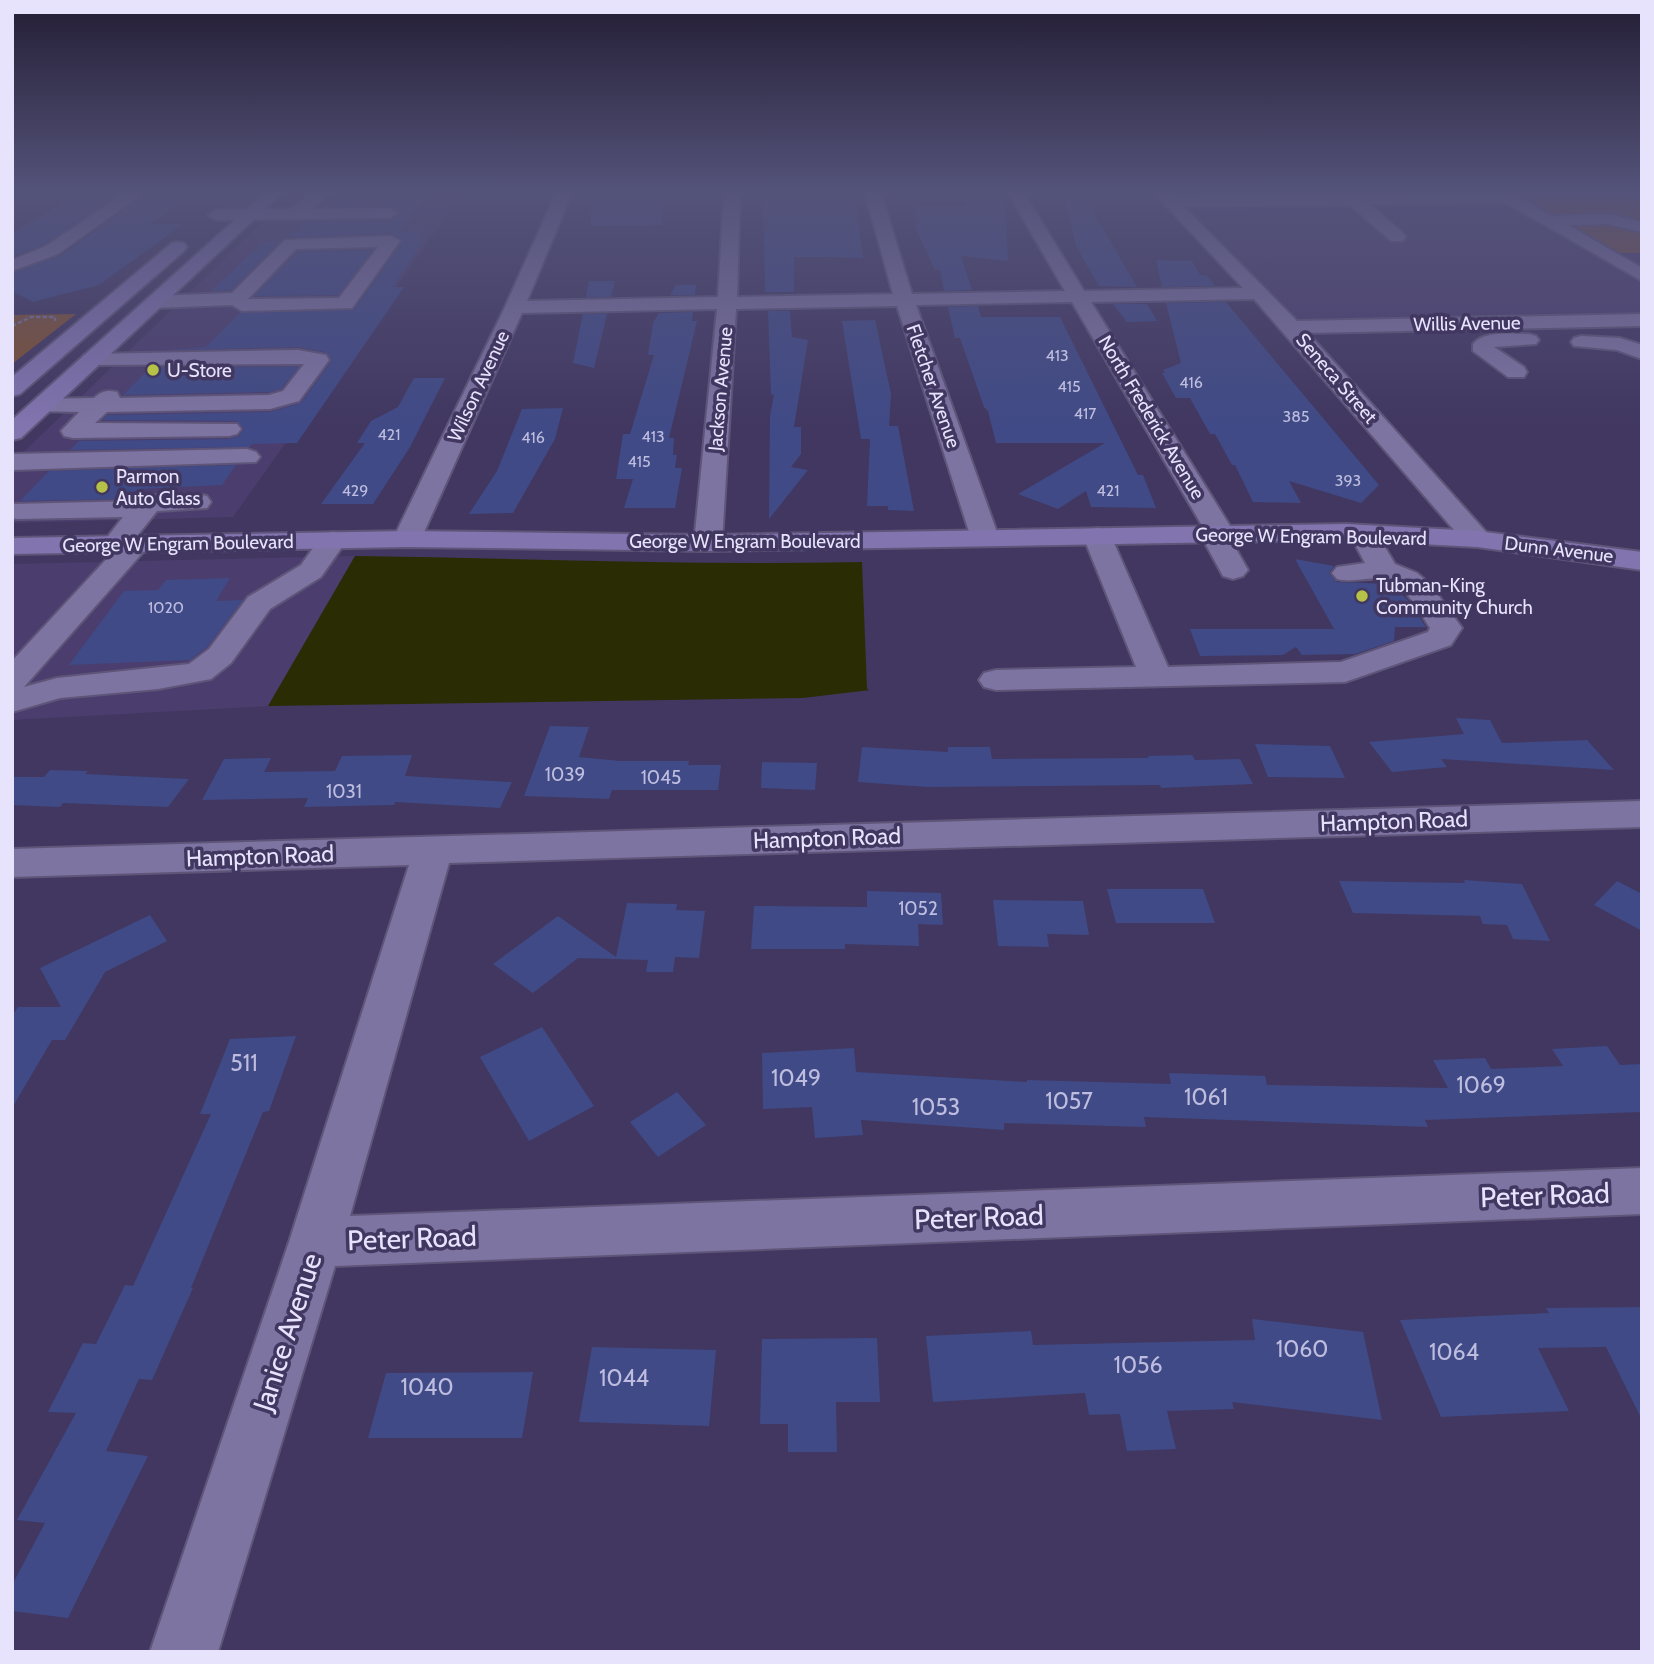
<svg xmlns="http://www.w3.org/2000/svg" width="1654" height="1664" font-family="Cabin,sans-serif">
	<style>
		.built { fill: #4b3e6e }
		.green { fill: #7f5131 }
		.water { fill: #2a2d03 }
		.building { fill: #404a86 }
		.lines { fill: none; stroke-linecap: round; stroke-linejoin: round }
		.minor-casing { stroke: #5e5578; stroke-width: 4 }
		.major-casing { stroke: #5e5578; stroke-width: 4 }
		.path { stroke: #7b7296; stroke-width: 2.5; stroke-dasharray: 4.5 2; stroke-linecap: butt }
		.minor { fill: #7e74a2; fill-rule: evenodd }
		.major { fill: #8274af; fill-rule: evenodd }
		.poi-dot { fill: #b6c148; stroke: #413760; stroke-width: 2.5 }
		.labels { text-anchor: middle; stroke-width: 7; stroke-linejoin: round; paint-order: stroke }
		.far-number-label { font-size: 16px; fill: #bebddf }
		.far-street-label { font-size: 19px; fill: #e8e3fd; stroke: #413760 }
		.far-poi-label { font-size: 19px; fill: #e8e3fd; stroke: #413760; text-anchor: start }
		.number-label { font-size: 19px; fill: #bebddf }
		.street-label { font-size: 23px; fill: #e8e3fd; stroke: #413760 }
		.near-number-label { font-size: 23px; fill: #bebddf }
		.near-street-label { font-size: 28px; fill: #e8e3fd; stroke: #413760 }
	</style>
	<rect width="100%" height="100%" fill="#413760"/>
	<g class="built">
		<polygon points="293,193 463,193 233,517 12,523 12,463"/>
		<polygon points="1642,193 1642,317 1298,323 1181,205 1493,201 1518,194"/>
		<polygon points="355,556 268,706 12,720 12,564"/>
	</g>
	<g class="green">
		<polygon points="1517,193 1642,193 1642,253 1620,253"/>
		<polygon points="76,314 12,364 12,315"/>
	</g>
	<path class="water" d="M355,556C524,558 693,566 862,562L867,689L870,690L803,698L268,706Z"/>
	<g class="building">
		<polygon points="345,193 429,193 400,232 423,231 417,239 425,238 393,287 404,287 297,443 252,444 249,447 70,450 79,441 229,439 239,436 244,429 237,421 102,420 108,415 270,412 301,403 331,362 326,352 298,347 169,350 206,347 240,313 354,310 402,243 401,239 391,233 288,237 306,222 390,221 400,214 390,205 324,206"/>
		<polygon points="963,193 995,193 997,198 1005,198 1008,261 961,256 972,290 944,291 940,270 935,270 916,230 915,206 967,206"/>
		<polygon points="1064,193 1082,193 1137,287 1099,286 1076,246"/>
		<polygon points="77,195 117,195 45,244 12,257 12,233"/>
		<polygon points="145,195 192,195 150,224 183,224 99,285 33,302 12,291 12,273 60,256"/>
		<polygon points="620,195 620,200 663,198 663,225 590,226 593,196"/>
		<polygon points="763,196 855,198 863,258 830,257 830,254 829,257 794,257 794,292 765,292"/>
		<polygon points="263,242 280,242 231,290 211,291"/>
		<polygon points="373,250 338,295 254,296 297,252"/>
		<polygon points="1156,260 1192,261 1200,275 1208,276 1215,286 1162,287"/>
		<polygon points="589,281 615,281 611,297 586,297"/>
		<polygon points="676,285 696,285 695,295 670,295"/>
		<polygon points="1226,302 1379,485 1361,503 1289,481 1301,503 1253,502 1235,465 1232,465 1215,434 1210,434 1190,398 1176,398 1162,373 1165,373 1163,370 1181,363 1166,303"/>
		<polygon points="1113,304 1147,304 1157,321 1127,322"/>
		<polygon points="978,306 981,317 1060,317 1138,475 1143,475 1156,508 1091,507 1086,491 1058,509 1018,494 1105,443 996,443 988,411 984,407 960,338 955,338 948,307"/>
		<polygon points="768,311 790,311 792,337 808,340 794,427 801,427 801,454 791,467 808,470 769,519 770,416 774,395 771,394"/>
		<polygon points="693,312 692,321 697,321 669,438 674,438 673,455 677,455 675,468 682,468 675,508 624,508 633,479 616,479 623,434 630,434 654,355 648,355 653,323 659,313"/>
		<polygon points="583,314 607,314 594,368 573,363"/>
		<polygon points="875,320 891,394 889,426 898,426 914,511 888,510 888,506 867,506 870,439 861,439 842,321"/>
		<polygon points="151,367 299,367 281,389 269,392 123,395"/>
		<polygon points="414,378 445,378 410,447 373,504 321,504 365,443 357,443 371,421 398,407"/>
		<polygon points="563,408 555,439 513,513 469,514 497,471 522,409"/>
		<polygon points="236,465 222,485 139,489 130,499 20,501 49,471"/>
		<polygon points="1295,559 1334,566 1329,573 1337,582 1389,584 1408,600 1426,627 1395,627 1394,641 1355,654 1302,655 1296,647 1283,655 1200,656 1190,629 1334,629"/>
		<polygon points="230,578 216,601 243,600 207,647 190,660 69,665 124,591 158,590 166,580"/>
		<polygon points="1456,718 1490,720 1502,743 1587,740 1614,770 1441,759 1447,767 1392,772 1369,742 1464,734"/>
		<polygon points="550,726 589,727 579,757 620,761 689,761 688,765 721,765 718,790 612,790 609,799 524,796"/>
		<polygon points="1255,744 1330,746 1345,778 1268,777"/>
		<polygon points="862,747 948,752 948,747 990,747 992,759 1149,758 1148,756 1192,755 1195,760 1240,759 1253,784 1161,788 1160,785 927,787 858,782"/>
		<polygon points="412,755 405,776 512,782 500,808 395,802 394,805 304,807 308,798 202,800 224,759 271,758 264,772 335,771 342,756"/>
		<polygon points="762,762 817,763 815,790 761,788"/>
		<polygon points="50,770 88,771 85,774 189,779 168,807 63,803 60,807 12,805 12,777 44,777"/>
		<polygon points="1464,880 1522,884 1550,941 1513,939 1507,925 1483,924 1480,916 1353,913 1339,881 1465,883"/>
		<polygon points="1617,881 1642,894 1642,931 1594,905"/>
		<polygon points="1107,889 1203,889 1215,923 1116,923"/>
		<polygon points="867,891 941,893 943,925 918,924 919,946 845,944 845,949 751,949 754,906 867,907"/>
		<polygon points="993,900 1083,901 1089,935 1047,934 1049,947 998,946"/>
		<polygon points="627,903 677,904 676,910 705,911 699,958 675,957 673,972 646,972 648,960 578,958 533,993 493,964 558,916 616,957"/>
		<polygon points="150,915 167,941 105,972 65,1040 52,1040 12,1108 12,1016 18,1007 61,1007 40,968"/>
		<polygon points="542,1027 594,1106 529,1141 480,1057"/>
		<polygon points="296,1036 269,1111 263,1112 191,1288 193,1288 152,1380 139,1379 106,1451 148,1456 68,1618 12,1611 12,1585 45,1523 17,1520 76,1413 48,1412 83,1343 96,1344 125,1285 133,1286 211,1114 200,1114 230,1039"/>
		<polygon points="1607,1046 1620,1065 1642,1064 1642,1112 1425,1120 1428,1127 1144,1117 1146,1127 1004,1123 1004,1130 861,1120 863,1135 815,1138 812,1107 763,1109 762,1053 854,1048 856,1072 1027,1082 1027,1080 1171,1084 1169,1073 1265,1076 1267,1085 1448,1088 1433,1060 1485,1058 1491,1069 1563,1066 1552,1049"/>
		<polygon points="677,1092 706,1125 658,1157 630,1122"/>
		<polygon points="1642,1307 1642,1420 1606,1347 1538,1348 1569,1411 1441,1417 1400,1320 1549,1313 1546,1308"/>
		<polygon points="1252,1319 1363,1332 1382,1420 1232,1402 1234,1409 1167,1411 1176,1449 1127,1451 1120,1414 1089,1415 1085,1393 933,1402 926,1336 1031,1331 1033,1345 1255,1340"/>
		<polygon points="877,1338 880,1402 836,1402 837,1452 788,1452 788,1424 760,1424 762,1339"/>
		<polygon points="592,1347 716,1350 709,1426 579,1422"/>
		<polygon points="533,1372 522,1438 368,1438 386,1373"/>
	</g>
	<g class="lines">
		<g class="minor-casing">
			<g id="minor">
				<polygon points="125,193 143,193 58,254 12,271 12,260 46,246"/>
				<polygon points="311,193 329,193 312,209 390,208 398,213 390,218 216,220 208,215 216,210 292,209"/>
				<polygon points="556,193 572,193 527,301 718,297 724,193 740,193 737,297 893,294 865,193 881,193 912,294 1065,291 1008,193 1024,193 1084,291 1243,288 1154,193 1171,193 1175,197 1512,193 1552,216 1608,214 1642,222 1642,232 1608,224 1568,225 1642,268 1642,281 1506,203 1369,204 1403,233 1406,237 1403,241 1391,241 1350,205 1184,207 1297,321 1642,314 1642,326 1308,333 1487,533 1491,539 1487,545 1477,547 1467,545 1254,299 1091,302 1235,534 1231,540 1248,570 1243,576 1233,579 1223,576 1200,534 1204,529 1072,302 916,305 999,538 995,544 985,546 975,544 971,538 897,306 736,309 722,543 718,549 708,551 698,549 694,543 717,309 522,313 421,539 417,545 407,547 397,545 393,539 505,307"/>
				<path d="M391,236L400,241L352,308L242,311L232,305L155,308L145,302L155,296L232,293L285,240ZM378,247L339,298L248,299L296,249Z"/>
				<path d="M1529,334L1536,336L1539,340L1536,344L1494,347L1524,367L1527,372L1524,377H1508L1473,351V344C1484,330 1512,334 1529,334Z"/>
				<polygon points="1581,336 1620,338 1642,345 1642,359 1617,350 1574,346 1571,342 1574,338"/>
				<path d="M298,350L326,355L329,360L299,401L270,409L107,412L95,423L237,424L241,429L237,434L229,436L73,438L64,436L61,431L79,412L34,411L30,406L34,401L42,399L94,398C102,391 107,390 117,392L120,398L269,395L283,391L304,364L84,365L81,360L84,355L92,354Z"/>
				<polygon points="247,449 256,452 260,457 256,462 12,470 12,454"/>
				<polygon points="198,494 207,496 211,502 207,508 157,511 137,536 145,538 149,544 145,550 24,687 57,678 189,664 209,649 248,597 301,565 323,534 333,532 343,534 347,540 321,577 270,609 231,663 211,679 158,689 60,698 12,712 12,691 16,690 12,691 12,661 113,552 106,550 102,544 123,517 17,519 12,518 12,504 137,501 150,495"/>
				<path d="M1363,525L1373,527L1395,564L1417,573L1431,585L1462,628L1451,645L1345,682L996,690L984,687L979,680L984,673L996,670L1136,667L1083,536L1087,530L1097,528L1107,530L1111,536L1168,667L1341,662L1428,632L1430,628C1418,610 1405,582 1381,579C1366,577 1352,583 1337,579L1332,573L1337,567L1365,563L1349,533L1353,527Z"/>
				<polygon points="1642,801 1642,827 449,863 350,1216 1642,1168 1642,1214 335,1266 218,1652 150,1652 289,1242 409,865 12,877 12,849"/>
			</g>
		</g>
		<g class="major-casing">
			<g id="major">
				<polygon points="265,193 282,193 21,438 12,440 12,420"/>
				<polygon points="178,242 184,243 187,247 184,251 20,394 12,396 12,377 172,243"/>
				<polygon points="1346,524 1477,531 1642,552 1642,570 1477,547 1346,540 708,551 407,547 12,554 12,538 407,531 708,535"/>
			</g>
		</g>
		<polyline class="path" points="12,326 31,317 55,317 55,321"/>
		<use href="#minor" class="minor"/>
		<use href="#major" class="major"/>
	</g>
	<linearGradient id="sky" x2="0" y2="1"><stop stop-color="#241e35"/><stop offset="0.45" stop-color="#54537a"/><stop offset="1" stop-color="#54537a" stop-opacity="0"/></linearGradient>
	<rect width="1654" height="426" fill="url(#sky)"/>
	<g class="poi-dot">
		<circle cx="153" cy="370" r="7"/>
		<circle cx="102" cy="487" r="7"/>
		<circle cx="1362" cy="596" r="7"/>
	</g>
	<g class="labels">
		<g class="far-number-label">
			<text x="1057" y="361">413</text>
			<text x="1191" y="388">416</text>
			<text x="1069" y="392">415</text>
			<text x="1085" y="419">417</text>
			<text x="1296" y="422">385</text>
			<text x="389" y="440">421</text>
			<text x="653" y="442">413</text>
			<text x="533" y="443">416</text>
			<text x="639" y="467">415</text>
			<text x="1348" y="486">393</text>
			<text x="355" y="496">429</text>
			<text x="1108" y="496">421</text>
			<text x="166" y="613">1020</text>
		</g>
		<g class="far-street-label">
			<text transform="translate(1467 323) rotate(-1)" y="7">Willis Avenue</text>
			<text transform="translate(1337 378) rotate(49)" y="7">Seneca Street</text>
			<text transform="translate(478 386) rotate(-65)" y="7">Wilson Avenue</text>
			<text transform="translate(934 386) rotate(71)" y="7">Fletcher Avenue</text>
			<text transform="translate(720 389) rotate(-85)" y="7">Jackson Avenue</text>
			<text transform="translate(1152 417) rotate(59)" y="7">North Frederick Avenue</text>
			<text transform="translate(1311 536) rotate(1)" y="7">George W Engram Boulevard</text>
			<text x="745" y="548">George W Engram Boulevard</text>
			<text transform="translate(178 543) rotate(-1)" y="7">George W Engram Boulevard</text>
			<text transform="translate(1559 549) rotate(7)" y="7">Dunn Avenue</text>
		</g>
		<g class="far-poi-label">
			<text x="167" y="377">U-Store</text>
			<text x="116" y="483">Parmon<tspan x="116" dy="22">Auto Glass</tspan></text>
			<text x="1376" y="592">Tubman-King<tspan x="1376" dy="22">Community Church</tspan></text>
		</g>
		<g class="number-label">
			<text x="565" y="781">1039</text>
			<text x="661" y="784">1045</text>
			<text x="344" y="798">1031</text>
			<text x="918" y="915">1052</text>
		</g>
		<g class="street-label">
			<text transform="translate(1394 821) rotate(-2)" y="8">Hampton Road</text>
			<text transform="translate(827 838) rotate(-2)" y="8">Hampton Road</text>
			<text transform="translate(260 856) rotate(-2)" y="8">Hampton Road</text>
		</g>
		<g class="near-number-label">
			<text x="244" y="1071">511</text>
			<text x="796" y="1086">1049</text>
			<text x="1481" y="1093">1069</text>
			<text x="1206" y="1105">1061</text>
			<text x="1069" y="1109">1057</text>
			<text x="936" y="1115">1053</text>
			<text x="1302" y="1357">1060</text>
			<text x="1454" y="1360">1064</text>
			<text x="1138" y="1373">1056</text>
			<text x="624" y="1386">1044</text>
			<text x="427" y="1395">1040</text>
		</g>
		<g class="near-street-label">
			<text transform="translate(1545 1195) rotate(-2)" y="10">Peter Road</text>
			<text transform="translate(979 1217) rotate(-2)" y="10">Peter Road</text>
			<text transform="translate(412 1238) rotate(-2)" y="10">Peter Road</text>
			<text transform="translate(287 1332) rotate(-72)" y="10">Janice Avenue</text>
		</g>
	</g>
	<rect width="1654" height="1664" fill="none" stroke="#e8e3fd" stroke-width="28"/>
</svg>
